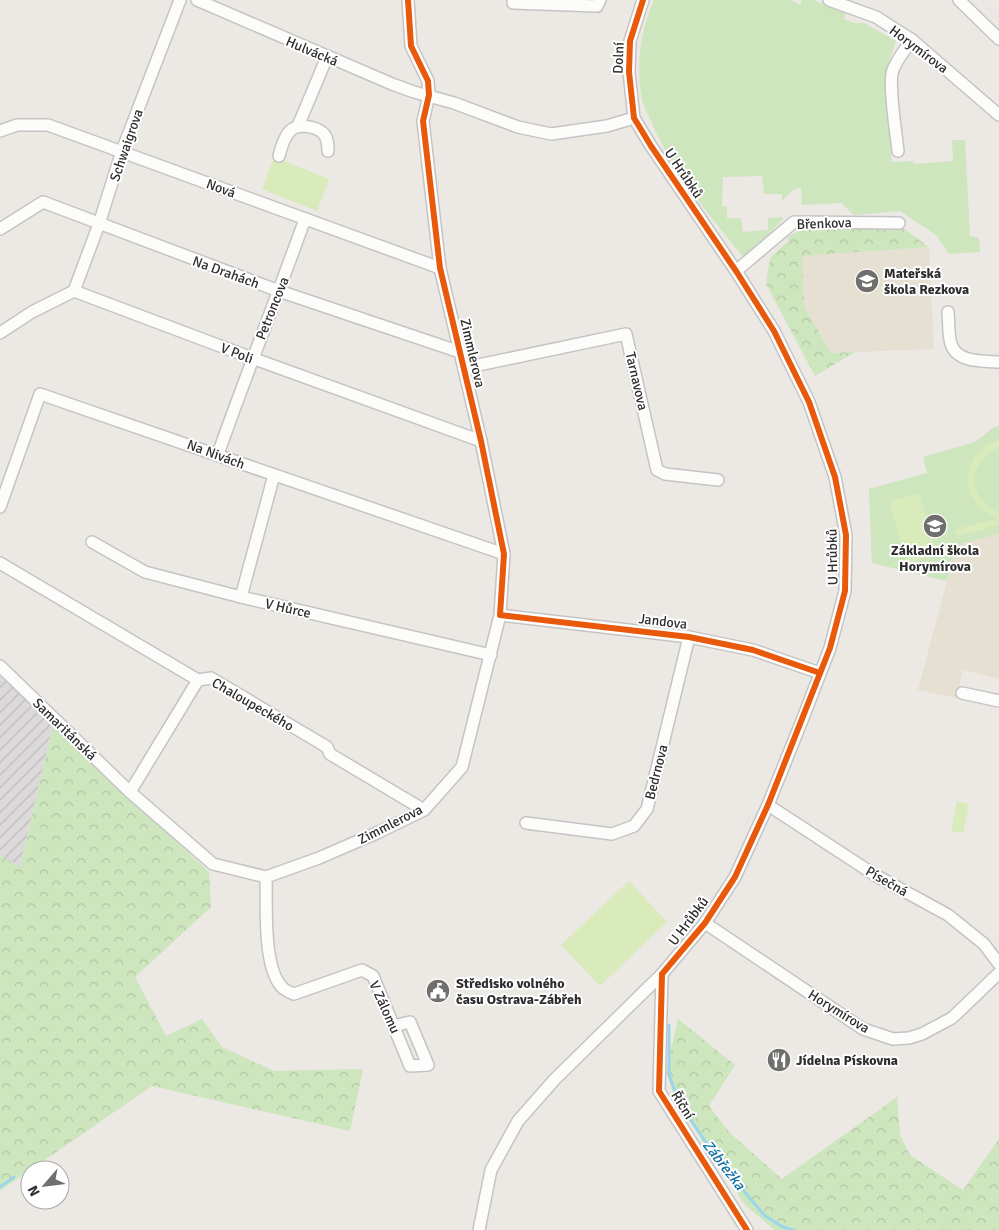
<svg xmlns="http://www.w3.org/2000/svg" width="999" height="1230" font-family="Signika,sans-serif">
	<style>
		.industrial { fill: url(#industrial-furrows) }
		.education { fill: #e6e0d3 }
		.grass { fill: #cee6be }
		.forest { fill: url(#forest-crowns) }
		.pitch { fill: #d9eabb }
		.lines { fill: none; stroke-linecap: round; stroke-linejoin: round }
		.stream { stroke: #99d6ec; stroke-width: 3 }
		.minor-casing { stroke: #c5c4c5; stroke-width: 14 }
		.minor { stroke: #fcfcfb; stroke-width: 11 }
		.tram { stroke: #dfdfe1; stroke-width: 1 }
		.cycleway-casing { stroke: #fff; stroke-width: 9 }
		.cycleway { stroke: #e8590c; stroke-width: 6 }
		.labels { text-anchor: middle; stroke-width: 4; stroke-linejoin: round; paint-order: stroke }
		.street-label { font-size: 14px; fill: #2e2e2e; stroke: #fff }
		.poi-label { font-size: 14px; font-weight: bold; fill: #2e2e2e; stroke: #fff; text-anchor: start }
		.water-label { font-size: 15px; font-style: italic; fill: #0d6fa3; stroke: #fff }
	</style>
	<defs>
		<pattern id="industrial-furrows" width="10" height="10" patternUnits="userSpaceOnUse" patternTransform="scale(1.25)"><rect width="10" height="10" fill="#dcd9db"/><path d="M-1 1l2-2M0 10L10 0M9 11l2-2" fill="none" stroke="#bdbbbc"/></pattern>
		<pattern id="forest-crowns" width="20" height="18" patternUnits="userSpaceOnUse" patternTransform="scale(1.25)"><rect width="20" height="18" fill="#cee6be"/><path d="M2 6a3 3 0 1 1 6 0M12 15a3 3 0 1 1 6 0" fill="none" stroke="#b1c6a4"/></pattern>
	</defs>
	<rect width="100%" height="100%" fill="#ece8e4"/>
	<polygon class="industrial" points="0,674 53,725 20,867 0,855"/>
	<g class="education">
		<polygon points="929,247 934,349 831,353 804,306 802,256"/>
		<polygon points="999,426 999,679 963,670 956,698 918,690 947,581 872,563 869,489 927,473 923,457 975,442 993,428"/>
	</g>
	<g class="grass">
		<path d="M654,0H791L800,5L802,0H813L845,12L844,19L855,23H864L896,41C891,58 881,75 886,92L892,162L913,161L914,164L953,161L952,140H965L970,236L979,238L980,252L949,254L936,235L900,211L854,215L841,203L802,205L801,188C792,188 788,196 782,201V194H764L762,176L723,177L722,206H727V218H741L743,232L768,230V218L782,217L783,219L745,259C710,216 673,173 651,121C648,115 644,107 642,100C636,66 640,31 654,0Z"/>
		<polygon points="999,426 999,534 956,545 947,581 872,563 869,489 927,473 923,457 975,442 993,428"/>
	</g>
	<g class="forest">
		<polygon points="900,226 929,247 802,256 804,306 831,353 855,352 815,376 766,284 770,258 789,240 787,237 807,227"/>
		<polygon points="53,725 209,872 211,907 135,977 166,1036 202,1019 222,1047 274,1071 363,1069 350,1131 152,1086 0,1191 0,855 20,867"/>
		<polygon points="678,1019 735,1065 709,1106 730,1133 782,1179 897,1097 900,1135 910,1155 963,1190 999,1139 999,1230 775,1230 745,1205 675,1100 666,1070"/>
	</g>
	<g class="pitch">
		<polygon points="274,157 329,179 317,211 262,189"/>
		<path d="M999,440V448C967,460 966,500 999,512V525L957,537L954,530L998,518C993,516 988,515 984,511C956,490 967,449 999,440Z"/>
		<polygon points="919,493 937,554 907,563 889,502"/>
		<polygon points="957,801 969,804 963,833 951,831"/>
		<polygon points="629,881 667,922 600,986 561,945"/>
	</g>
	<g class="lines">
		<g class="stream">
			<polyline points="669,1025 669,1075 679,1102 715,1156 764,1215 781,1226 792,1230"/>
			<polyline points="0,1187 14,1177"/>
		</g>
		<g class="minor-casing">
			<g id="minor">
				<polyline points="197,0 392,84 414,92 454,103 518,127 551,134 607,126 634,118"/>
				<polyline points="829,0 876,17 912,40 999,115"/>
				<polyline points="959,0 999,39"/>
				<polyline points="513,3 597,6 600,0"/>
				<polyline points="298,126 327,57"/>
				<polyline points="0,131 17,125 48,125 440,268"/>
				<path d="M898,151C896,131 889,92 892,73C895,61 905,50 912,40"/>
				<path d="M279,156C281,148 284,137 290,131C297,123 315,126 323,133C328,138 328,145 328,151"/>
				<polyline points="0,229 43,202 279,291 460,352"/>
				<polyline points="736,271 794,222 899,223"/>
				<polyline points="74,291 99,224 122,151 180,0"/>
				<path d="M948,312C949,322 948,334 951,344C957,363 983,361 999,362"/>
				<polyline points="0,333 32,312 74,291 252,358 481,441"/>
				<polyline points="464,368 626,334 657,470 665,474 718,480"/>
				<path d="M218,454C246,375 277,297 305,219"/>
				<path d="M0,507L40,394C195,446 349,501 504,554"/>
				<polyline points="92,542 145,572 241,597 491,655"/>
				<polyline points="0,563 198,680 211,678 327,747 330,754 424,810"/>
				<polyline points="241,597 274,475"/>
				<polyline points="500,615 689,637 753,650 820,673"/>
				<polyline points="0,666 130,792 213,864 266,877 319,858 379,832 424,810 462,767 500,615 504,554 481,441 440,268 423,121 429,95 428,81 411,46 408,0"/>
				<polyline points="962,693 999,701"/>
				<polyline points="130,792 198,680"/>
				<polyline points="768,805 875,875 948,915 984,944 999,964"/>
				<polyline points="526,823 612,834 634,826 647,809 689,637"/>
				<path d="M266,877C267,904 262,971 284,989C287,991 291,993 294,994L362,970L373,976L410,1066L428,1065L410,1022L393,1026"/>
				<polyline points="705,923 863,1029 893,1039 909,1038 922,1034 952,1018 999,973"/>
				<polyline points="662,974 659,1091 747,1230"/>
				<polyline points="479,1230 491,1170 518,1121 555,1079 662,974 705,923 735,877 768,805 803,718 830,648 845,591 846,535 835,477 809,402 774,331 736,271 651,146 634,118 629,72 630,41 643,0"/>
			</g>
		</g>
		<use href="#minor" class="minor"/>
		<g class="tram">
			<polyline points="981,0 999,18"/>
			<polyline points="745,826 750,814"/>
		</g>
		<g class="cycleway-casing">
			<g id="cycleway">
				<polyline points="408,0 411,46 428,81 429,95 423,121 440,268 481,441 504,554 500,615 689,637 753,650 820,673"/>
				<polyline points="643,0 630,41 629,72 634,118 651,146 736,271 774,331 809,402 835,477 846,535 845,591 830,648 768,805 735,877 705,923 662,974 659,1091 747,1230"/>
			</g>
		</g>
		<use href="#cycleway" class="cycleway"/>
	</g>
	<defs>
		<g id="school-disc" transform="scale(1.25)"><circle r="9.5" fill="#706f6e" stroke="#fff"/><path d="M0-5L7-2L0 1L-7-2ZM-4 1L0 2.5L4 1V4Q0 6-4 4Z" fill="#fff"/></g>
		<g id="civic-disc" transform="scale(1.25)"><circle r="9.5" fill="#706f6e" stroke="#fff"/><path d="M-.6-6.5H3V-4.5H.6V-3L4-1V1h2V6H-6V1h2V-1L-.6-3ZM-1.2 2.5V6h2.4V2.5Z" fill="#fff"/></g>
		<g id="restaurant-disc" transform="scale(1.25)"><circle r="9.5" fill="#706f6e" stroke="#fff"/><path d="M-5-6h1v4h1v-4h1v4h1v-4h1v5L-1.5 .5V6h-2V.5L-5-1ZM5-6V6H3V1.5H1.5Q1.5-4 5-6Z" fill="#fff"/></g>
	</defs>
	<g fill-rule="evenodd">
		<use href="#school-disc" x="867" y="281"/>
		<use href="#school-disc" x="935" y="526"/>
		<use href="#civic-disc" x="438" y="991"/>
		<use href="#restaurant-disc" x="779" y="1060"/>
	</g>
	<g class="labels">
		<g class="street-label">
			<text transform="translate(919 49) rotate(37)" y="5">Horymírova</text>
			<text transform="translate(312 51) rotate(23)" y="5">Hulvácká</text>
			<text transform="translate(618 58) rotate(-88)" y="5">Dolní</text>
			<text transform="translate(126 145) rotate(-71)" y="5">Schwaigrova</text>
			<text transform="translate(684 173) rotate(56)" y="5">U Hrůbků</text>
			<text transform="translate(221 188) rotate(20)" y="5">Nová</text>
			<text transform="translate(824 223) rotate(-2)" y="5">Břenkova</text>
			<text transform="translate(226 272) rotate(20)" y="5">Na Drahách</text>
			<text transform="translate(272 308) rotate(-68)" y="5">Petroncova</text>
			<text transform="translate(237 353) rotate(21)" y="5">V Poli</text>
			<text transform="translate(473 353) rotate(77)" y="5">Zimmlerova</text>
			<text transform="translate(637 381) rotate(77)" y="5">Tarnavova</text>
			<text transform="translate(216 454) rotate(20)" y="5">Na Nivách</text>
			<text transform="translate(832 557) rotate(-91)" y="5">U Hrůbků</text>
			<text transform="translate(288 608) rotate(13)" y="5">V Hůrce</text>
			<text transform="translate(663 621) rotate(7)" y="5">Jandova</text>
			<text transform="translate(253 704) rotate(30)" y="5">Chaloupeckého</text>
			<text transform="translate(65 729) rotate(44)" y="5">Samaritánská</text>
			<text transform="translate(656 772) rotate(-76)" y="5">Bedrnova</text>
			<text transform="translate(390 824) rotate(-27)" y="5">Zimmlerova</text>
			<text transform="translate(887 881) rotate(30)" y="5">Písečná</text>
			<text transform="translate(688 921) rotate(-53)" y="5">U Hrůbků</text>
			<text transform="translate(385 1007) rotate(66)" y="5">V Zálomu</text>
			<text transform="translate(839 1011) rotate(32)" y="5">Horymírova</text>
			<text transform="translate(683 1105) rotate(58)" y="5">Říční</text>
		</g>
		<g class="poi-label">
			<text x="884" y="278">Mateřská<tspan x="884" dy="16">škola Rezkova</tspan></text>
			<text x="935" y="555" text-anchor="middle">Základní škola<tspan x="935" dy="16">Horymírova</tspan></text>
			<text x="456" y="988">Středisko volného<tspan x="456" dy="16">času Ostrava-Zábřeh</tspan></text>
			<text x="796" y="1065">Jídelna Pískovna</text>
		</g>
		<g class="water-label">
			<text transform="translate(724 1165) rotate(52)" y="5">Zábřežka</text>
		</g>
	</g>
	<g transform="translate(45 1185) rotate(242)"><circle r="24" fill="#ffffff" stroke="#ababab"/>
	<path d="M0-4L9 19L0 12L-9 19Z" fill="#706f6e"/>
	<text y="-8" font-size="14" font-weight="bold" text-anchor="middle" fill="#2e2e2e">N</text>
	</g>
</svg>
